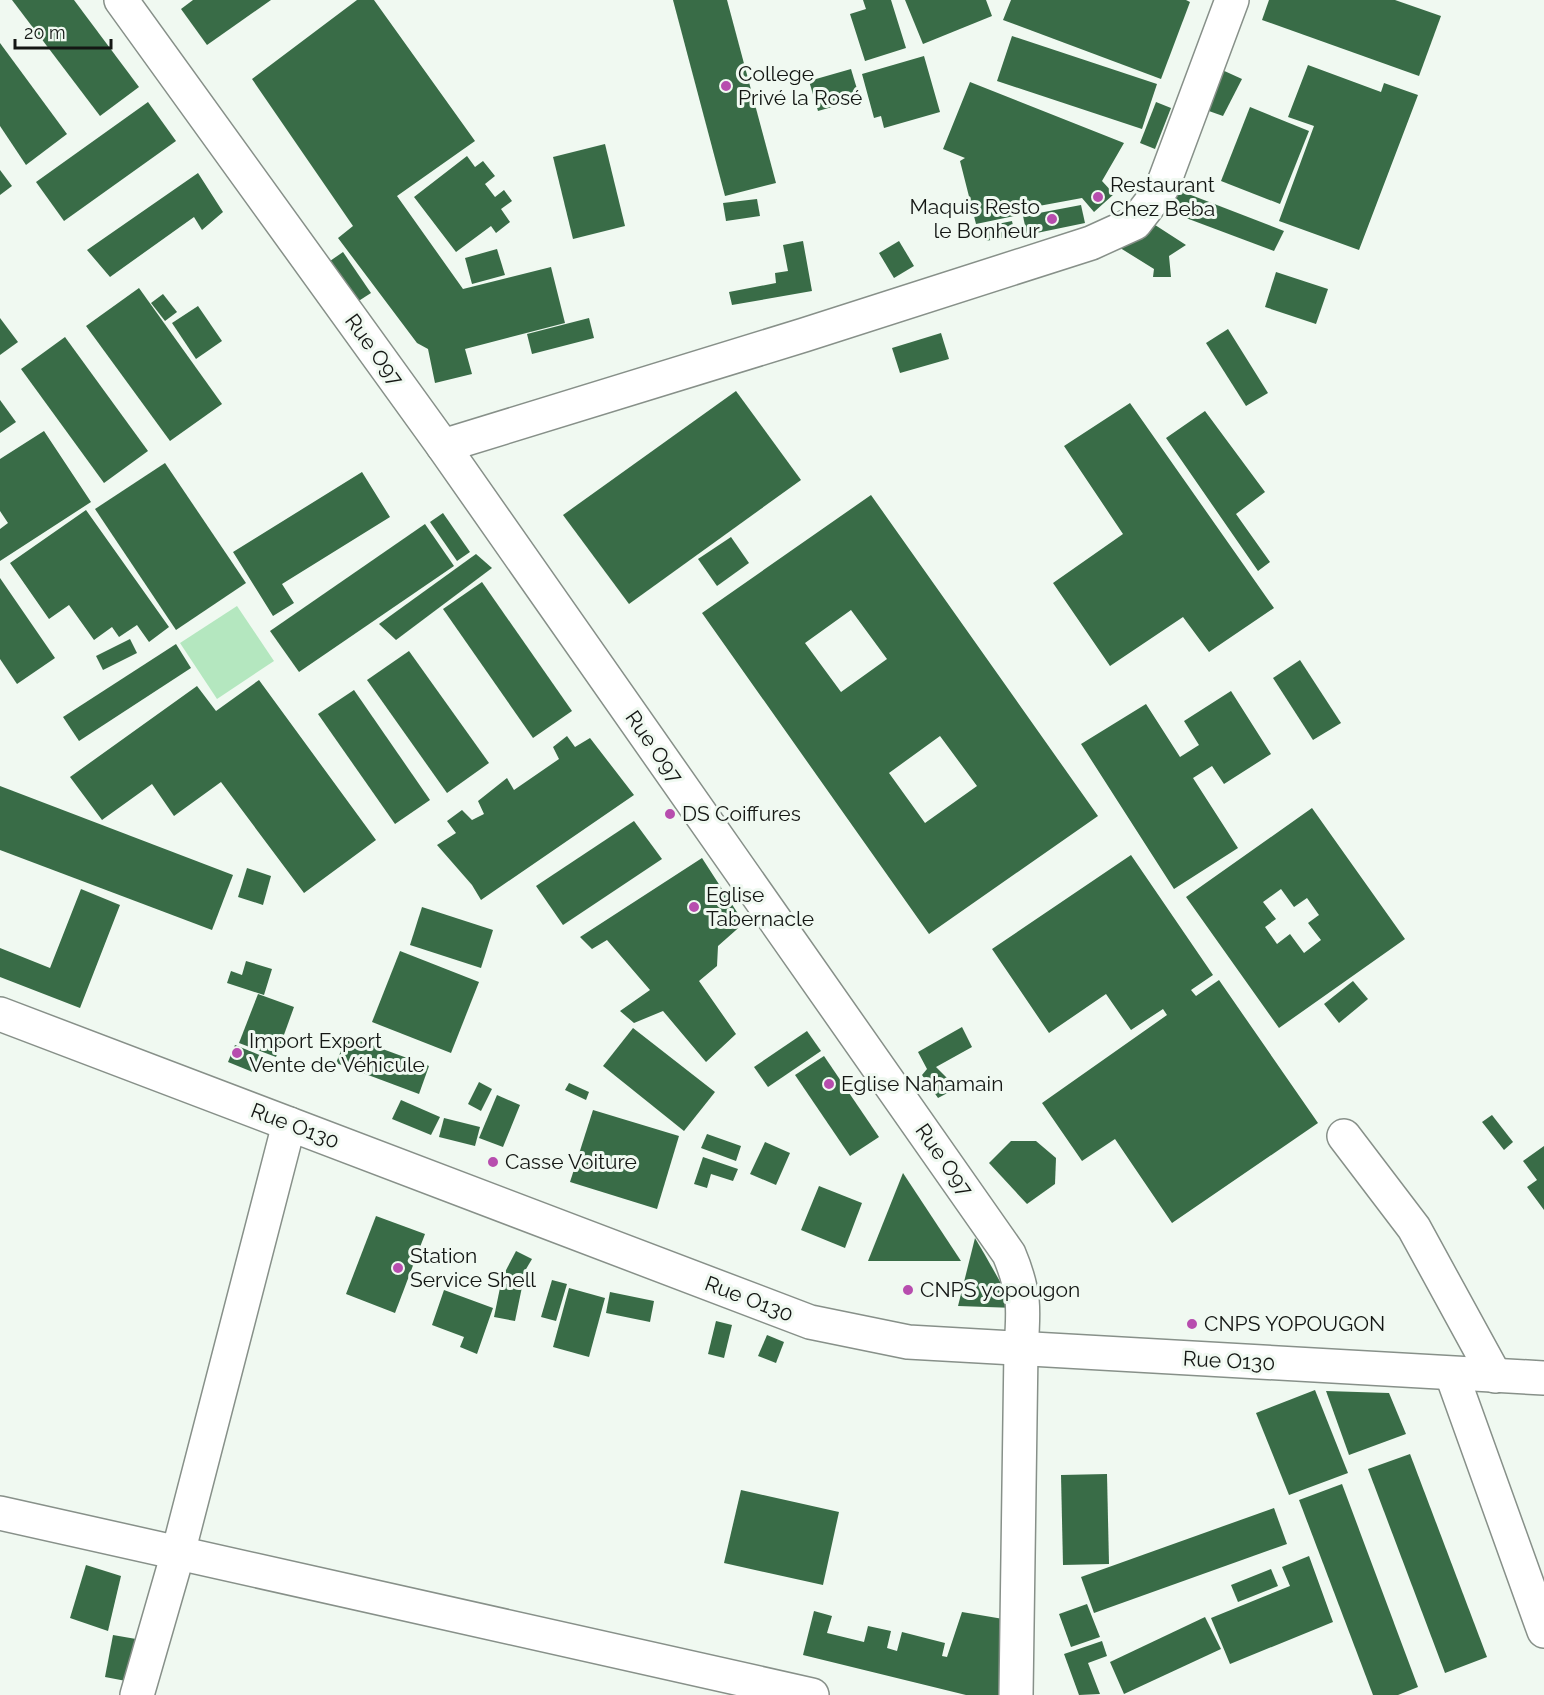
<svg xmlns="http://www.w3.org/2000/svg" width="1544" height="1695" font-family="Raleway,sans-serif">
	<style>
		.green { fill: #b4e7bf }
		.building { fill: #396c47; fill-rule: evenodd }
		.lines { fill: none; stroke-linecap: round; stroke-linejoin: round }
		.minor-casing { stroke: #879089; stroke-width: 36 }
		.minor { stroke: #fff; stroke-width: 33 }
		.poi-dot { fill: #b74dae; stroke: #f0f9f1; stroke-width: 2 }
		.labels { text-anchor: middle; stroke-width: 6; stroke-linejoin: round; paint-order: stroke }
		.poi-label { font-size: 21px; fill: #141714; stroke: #f0f9f1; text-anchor: start }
		.street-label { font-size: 21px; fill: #141714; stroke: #f0f9f1 }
	</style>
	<rect width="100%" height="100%" fill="#f0f9f1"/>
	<polygon class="green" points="237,606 274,661 217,699 180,643"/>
	<g class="building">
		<polygon points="12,0 74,0 139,87 100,116"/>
		<polygon points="193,0 271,0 207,45 181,9"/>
		<polygon points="357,0 374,0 475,141 397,196 463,289 551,267 565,323 465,349 472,374 435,383 428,349 417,343 338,238 353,226 252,79"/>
		<polygon points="673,0 727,0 776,183 725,196"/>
		<polygon points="863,0 891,0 906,48 865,61 850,14 866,9"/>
		<polygon points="905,0 986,0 992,16 923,44"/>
		<polygon points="1011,0 1186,0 1190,2 1161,79 1003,20"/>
		<polygon points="1269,0 1395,0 1441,16 1419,76 1262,20"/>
		<polygon points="1012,36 1157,84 1142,129 997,81"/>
		<polygon points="0,43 67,134 26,165 0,126"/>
		<polygon points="924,56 940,112 884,128 881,116 874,118 862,74"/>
		<polygon points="1308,65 1381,92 1384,83 1418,95 1359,250 1279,221 1314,126 1288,117"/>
		<polygon points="851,69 860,99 818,111 809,81"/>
		<polygon points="1220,69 1242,79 1223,116 1206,110"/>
		<polygon points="970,82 1124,143 1102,181 1114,194 1094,212 1082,198 1017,210 1019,215 976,224 960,161 965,158 943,149"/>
		<polygon points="148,102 176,141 64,221 36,182"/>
		<polygon points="1156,102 1171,108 1155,149 1140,143"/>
		<polygon points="1250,107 1309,131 1280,204 1221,181"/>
		<polygon points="605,144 625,226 573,239 553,157"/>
		<polygon points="467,156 475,167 483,161 495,176 485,184 495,197 504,190 512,201 501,209 510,222 496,233 491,226 456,252 414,197"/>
		<polygon points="0,170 12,186 0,195"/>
		<polygon points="198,173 223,212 202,230 194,217 110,277 87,250"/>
		<polygon points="1178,190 1284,231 1274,251 1162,209"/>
		<polygon points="757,199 760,216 726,221 723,203"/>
		<polygon points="1081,205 1085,223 1027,235 1023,216"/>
		<polygon points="1012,221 1015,235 986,241 983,227"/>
		<polygon points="1152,223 1186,245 1169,256 1171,277 1153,277 1154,269 1117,246"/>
		<polygon points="803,241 812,291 732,305 729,292 776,283 775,273 788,271 783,245"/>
		<polygon points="899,241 914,266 894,278 879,253"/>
		<polygon points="497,249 505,275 472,284 465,258"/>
		<polygon points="343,252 371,293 357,302 330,261"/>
		<polygon points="1276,272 1328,289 1316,324 1265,307"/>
		<polygon points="139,288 222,404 170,441 86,326"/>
		<polygon points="163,294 177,312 165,321 151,303"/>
		<polygon points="198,306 222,341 196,359 172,323"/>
		<polygon points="0,318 18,342 0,355"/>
		<polygon points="589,318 594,338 532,354 527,334"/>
		<polygon points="1228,329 1268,393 1246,406 1206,343"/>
		<polygon points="941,333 949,359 900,373 892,348"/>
		<polygon points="65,337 148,451 104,483 21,369"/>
		<polygon points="736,391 801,480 629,604 563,515"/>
		<polygon points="0,400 16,422 0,433"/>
		<polygon points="1130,403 1274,608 1209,652 1183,617 1110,666 1053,583 1123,534 1064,446"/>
		<polygon points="1205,411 1265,492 1236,514 1270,562 1258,571 1166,438"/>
		<polygon points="44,431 91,502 0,561 0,529 8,523 0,511 0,459"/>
		<polygon points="165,463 246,583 176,630 95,509"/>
		<polygon points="362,472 390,517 282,584 294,603 273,616 233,552"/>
		<path d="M871,495L1098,816L929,934L702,613ZM851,610L887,659L841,692L805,643ZM940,736L977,786L925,823L889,773Z"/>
		<polygon points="86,510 169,627 149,642 137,625 119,637 112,627 94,640 69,605 49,619 10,563"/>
		<polygon points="443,513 470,552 457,561 430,522"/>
		<polygon points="425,524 454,566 299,672 270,631"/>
		<polygon points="731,537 749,563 717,586 698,559"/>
		<polygon points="476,554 492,568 396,640 379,624"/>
		<polygon points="0,578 55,658 17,684 0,659"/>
		<polygon points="482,582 572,711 533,738 443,609"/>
		<polygon points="130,639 137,653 103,670 96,656"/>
		<polygon points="176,644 191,668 79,741 63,717"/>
		<polygon points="409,651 489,763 447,793 367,680"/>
		<polygon points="1300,660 1341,723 1313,740 1273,678"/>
		<polygon points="259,680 376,840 304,893 221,782 174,816 152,784 102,820 70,777 197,686 216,711"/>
		<polygon points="354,690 430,800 395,824 318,714"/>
		<polygon points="1231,691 1271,754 1224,784 1212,766 1193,778 1238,848 1174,889 1081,744 1146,704 1180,757 1199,745 1184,721"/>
		<polygon points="567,736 575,747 590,738 634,795 481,900 472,885 437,845 456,833 447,821 462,810 472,820 484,814 478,801 507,778 514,790 559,759 553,747"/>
		<polygon points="0,786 233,875 212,930 0,850"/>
		<path d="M1312,808L1405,939L1279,1028L1186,897ZM1281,889L1294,907L1307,898L1319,915L1308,923L1321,940L1304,953L1290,934L1277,944L1265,927L1276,919L1263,902Z"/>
		<polygon points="634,821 662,859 563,925 536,886"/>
		<polygon points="1131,855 1213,975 1191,990 1196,996 1219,980 1318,1123 1172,1223 1115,1139 1082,1161 1042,1103 1167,1015 1163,1009 1131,1030 1106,994 1049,1033 992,949"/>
		<polygon points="702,858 744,923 718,946 717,966 699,981 736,1034 706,1062 663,1011 634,1023 620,1011 650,990 607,940 592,949 580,937"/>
		<polygon points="247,868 271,876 263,905 238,897"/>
		<polygon points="81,889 120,905 80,1008 0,977 0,948 50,968"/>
		<polygon points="422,907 493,930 481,968 410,945"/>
		<polygon points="400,951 479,982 451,1053 372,1022"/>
		<polygon points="246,961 272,969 264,995 227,983 231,971 242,975"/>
		<polygon points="1353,981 1368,999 1339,1023 1324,1004"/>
		<polygon points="258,994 294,1007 276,1057 239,1043"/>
		<polygon points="962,1027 972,1047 936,1067 957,1088 938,1098 922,1075 927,1069 918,1052"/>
		<polygon points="633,1028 715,1092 684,1131 603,1066"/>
		<polygon points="807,1031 821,1051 768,1087 754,1067"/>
		<polygon points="347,1036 429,1066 419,1094 336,1063"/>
		<polygon points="235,1045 262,1056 255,1073 228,1062"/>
		<polygon points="824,1056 879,1137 850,1156 795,1075"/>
		<polygon points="479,1082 492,1089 481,1111 468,1104"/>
		<polygon points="569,1083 589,1092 586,1100 565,1090"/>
		<polygon points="497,1095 520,1105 503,1147 479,1138"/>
		<polygon points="401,1100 440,1117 431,1135 392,1119"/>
		<polygon points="593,1110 679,1136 657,1209 570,1182"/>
		<polygon points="1492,1115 1513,1142 1504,1150 1482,1122"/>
		<polygon points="444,1118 480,1127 475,1146 439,1137"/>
		<polygon points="707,1134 741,1146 736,1161 701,1148"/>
		<polygon points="1011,1141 1036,1141 1056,1158 1055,1184 1027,1204 989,1163"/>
		<polygon points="765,1142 790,1153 776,1185 750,1174"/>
		<polygon points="1544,1146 1544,1210 1527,1187 1537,1180 1523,1161"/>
		<polygon points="703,1157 738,1169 733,1181 711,1174 707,1188 694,1184"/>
		<polygon points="903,1173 961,1261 868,1261"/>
		<polygon points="819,1186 862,1203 845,1248 801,1230"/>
		<polygon points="376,1216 425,1234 395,1313 346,1294"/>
		<polygon points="975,1238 985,1255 1015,1308 958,1306"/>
		<polygon points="516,1251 532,1259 519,1281 504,1274"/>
		<polygon points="552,1280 567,1284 556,1321 541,1317"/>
		<polygon points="501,1283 522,1287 515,1321 494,1317"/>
		<polygon points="569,1288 605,1298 589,1357 553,1347"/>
		<polygon points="444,1290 493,1308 477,1354 460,1347 464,1337 432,1325"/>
		<polygon points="610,1292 654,1301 650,1322 606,1313"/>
		<polygon points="716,1321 732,1325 724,1358 708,1354"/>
		<polygon points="767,1335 784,1342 776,1363 758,1356"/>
		<polygon points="1315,1390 1348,1473 1289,1495 1256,1413"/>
		<polygon points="1326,1391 1389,1393 1406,1434 1349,1455"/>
		<polygon points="1410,1454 1487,1657 1445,1673 1368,1469"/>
		<polygon points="1107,1474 1109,1564 1063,1565 1061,1475"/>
		<polygon points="1342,1484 1418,1687 1398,1695 1373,1695 1299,1500"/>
		<polygon points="741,1490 839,1512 823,1585 724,1563"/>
		<polygon points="1274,1508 1287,1544 1094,1613 1081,1577"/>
		<polygon points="1309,1556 1333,1622 1230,1664 1211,1618 1290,1586 1282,1567"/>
		<polygon points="86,1565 121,1576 108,1631 70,1618"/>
		<polygon points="1271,1569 1278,1586 1238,1602 1231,1585"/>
		<polygon points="1087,1604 1100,1637 1071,1647 1059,1614"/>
		<polygon points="814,1611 832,1616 827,1633 864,1642 868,1626 891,1631 887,1648 897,1651 902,1632 945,1643 942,1656 947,1657 962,1612 1009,1620 1001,1695 966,1695 803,1655"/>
		<polygon points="1205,1617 1221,1649 1124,1694 1110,1662"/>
		<polygon points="113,1635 136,1639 126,1681 105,1677"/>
		<polygon points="1102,1641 1107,1656 1088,1663 1100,1694 1079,1695 1064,1654"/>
	</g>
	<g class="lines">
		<g class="minor-casing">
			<g id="minor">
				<path d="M121,0L443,446L1009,1254C1025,1292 1024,1309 1021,1349L1016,1695"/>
				<polyline points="443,446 804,335 1091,243 1135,223 1162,188 1232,0"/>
				<polyline points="0,1014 810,1322 908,1342 1544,1378"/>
				<polyline points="1344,1136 1414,1228 1495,1376"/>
				<polyline points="1452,1375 1544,1631"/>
				<polyline points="0,1513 812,1695"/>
				<polyline points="137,1695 178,1553 289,1124"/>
			</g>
		</g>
		<use href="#minor" class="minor"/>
	</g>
	<g class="poi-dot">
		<circle cx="726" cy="86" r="6"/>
		<circle cx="1098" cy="197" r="6"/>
		<circle cx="1052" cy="219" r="6"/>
		<circle cx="670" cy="814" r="6"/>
		<circle cx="694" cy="907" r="6"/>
		<circle cx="237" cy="1053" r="6"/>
		<circle cx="829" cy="1084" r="6"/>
		<circle cx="493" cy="1162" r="6"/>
		<circle cx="398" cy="1268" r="6"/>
		<circle cx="908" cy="1290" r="6"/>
		<circle cx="1192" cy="1324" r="6"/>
	</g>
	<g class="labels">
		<g class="poi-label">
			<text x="738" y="81">College<tspan x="738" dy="24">Privé la Rosé</tspan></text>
			<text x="1110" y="192">Restaurant<tspan x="1110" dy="24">Chez Beba</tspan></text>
			<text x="1040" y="214" text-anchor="end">Maquis Resto<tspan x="1040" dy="24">le Bonheur</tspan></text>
			<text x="682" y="821">DS Coiffures</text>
			<text x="706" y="902">Eglise<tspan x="706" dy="24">Tabernacle</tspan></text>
			<text x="249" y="1048">Import Export<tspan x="249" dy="24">Vente de Véhicule</tspan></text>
			<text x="841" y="1091">Eglise Nahamain</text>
			<text x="505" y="1169">Casse Voiture</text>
			<text x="410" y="1263">Station<tspan x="410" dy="24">Service Shell</tspan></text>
			<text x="920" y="1297">CNPS yopougon</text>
			<text x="1204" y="1331">CNPS YOPOUGON</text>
		</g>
		<g class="street-label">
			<text transform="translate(374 350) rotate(54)" y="7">Rue O97</text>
			<text transform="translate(654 747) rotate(55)" y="7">Rue O97</text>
			<text transform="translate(295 1126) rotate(21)" y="7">Rue O130</text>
			<text transform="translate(944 1160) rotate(55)" y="7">Rue O97</text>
			<text transform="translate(749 1299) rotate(21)" y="7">Rue O130</text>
			<text transform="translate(1229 1361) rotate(3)" y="7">Rue O130</text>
		</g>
	</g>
	<path d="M15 39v9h96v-9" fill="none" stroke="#141714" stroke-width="3"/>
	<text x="24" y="39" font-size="18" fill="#141714" stroke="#f0f9f1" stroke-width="4.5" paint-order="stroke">20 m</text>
</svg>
